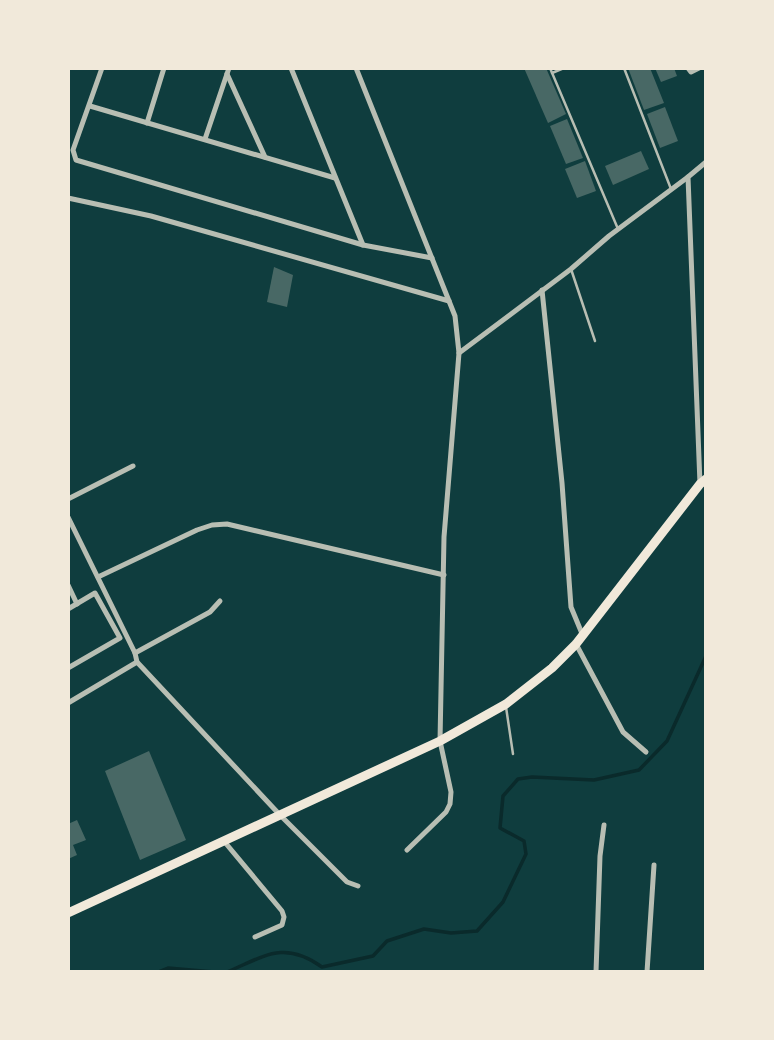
<svg xmlns="http://www.w3.org/2000/svg" width="774" height="1040" font-family="Commissioner,sans-serif">
	<style>
		.lines { fill: none; stroke-linecap: round; stroke-linejoin: round }
		.stream { stroke: #0a2a2b; stroke-width: 3.5 }
		.building { fill: #486865 }
		.service { stroke: #b8beb3; stroke-width: 2.5 }
		.minor { stroke: #b8beb3; stroke-width: 5 }
		.primary { stroke: #f1e9da; stroke-width: 9 }
	</style>
	<rect width="100%" height="100%" fill="#0f3d3e"/>
	<g class="lines">
		<g class="stream">
			<polyline points="158,972 168,968 214,972"/>
			<path d="M227,972C265,956 284,940 322,967L373,956L387,941L424,929L451,933L477,931L503,902L526,854L524,841L500,828L503,796L518,779L532,777L594,780L639,770L667,741L706,656"/>
		</g>
	</g>
	<g class="building">
		<polygon points="524,68 546,68 566,114 548,123"/>
		<polygon points="628,68 650,68 664,103 644,110"/>
		<polygon points="655,68 674,68 677,76 661,82"/>
		<polygon points="665,107 678,141 660,148 647,114"/>
		<polygon points="567,119 583,158 566,164 550,126"/>
		<polygon points="641,151 649,169 613,185 605,166"/>
		<polygon points="585,161 596,191 577,198 565,169"/>
		<polygon points="274,267 293,275 287,307 267,302"/>
		<polygon points="149,751 186,840 140,860 105,771"/>
		<polygon points="77,820 86,840 73,845 77,855 68,859 68,824"/>
	</g>
	<g class="lines">
		<g class="service">
			<polyline points="550,68 618,229"/>
			<polyline points="624,68 671,189"/>
			<polyline points="552,73 564,68"/>
			<polyline points="571,269 595,341"/>
			<polyline points="506,707 513,754"/>
		</g>
		<g class="minor">
			<polyline points="102,68 73,150 76,160 363,245 432,258"/>
			<polyline points="291,68 363,245"/>
			<polyline points="356,68 455,316 459,353 444,537 440,741 451,792 450,804 446,812 407,850"/>
			<polyline points="688,68 691,72 699,68"/>
			<polyline points="227,74 265,157"/>
			<polyline points="90,106 335,178"/>
			<polyline points="147,123 164,68"/>
			<polyline points="205,139 229,68"/>
			<polyline points="68,198 151,216 449,301"/>
			<polyline points="542,290 562,483 571,607 583,636"/>
			<polyline points="459,353 571,269 609,236 688,177"/>
			<polyline points="700,484 688,177 706,162"/>
			<polyline points="68,499 133,466"/>
			<polyline points="68,517 135,653 137,662 279,814 347,882 358,886"/>
			<polyline points="98,577 197,530 212,525 227,524 444,575"/>
			<polyline points="68,585 77,604"/>
			<polyline points="68,609 95,593 120,638 68,668"/>
			<polyline points="576,644 623,732 646,752"/>
			<polyline points="135,653 210,612 220,601"/>
			<polyline points="68,703 137,662"/>
			<polyline points="223,840 282,911 284,917 282,925 255,937"/>
			<polyline points="596,972 600,856 604,825"/>
			<polyline points="647,972 654,865"/>
		</g>
		<polyline class="primary" points="68,913 440,741 506,704 552,668 576,644 700,484 706,479"/>
	</g>
	<rect width="774" height="1040" fill="none" stroke="#f1e9da" stroke-width="140"/>
</svg>
